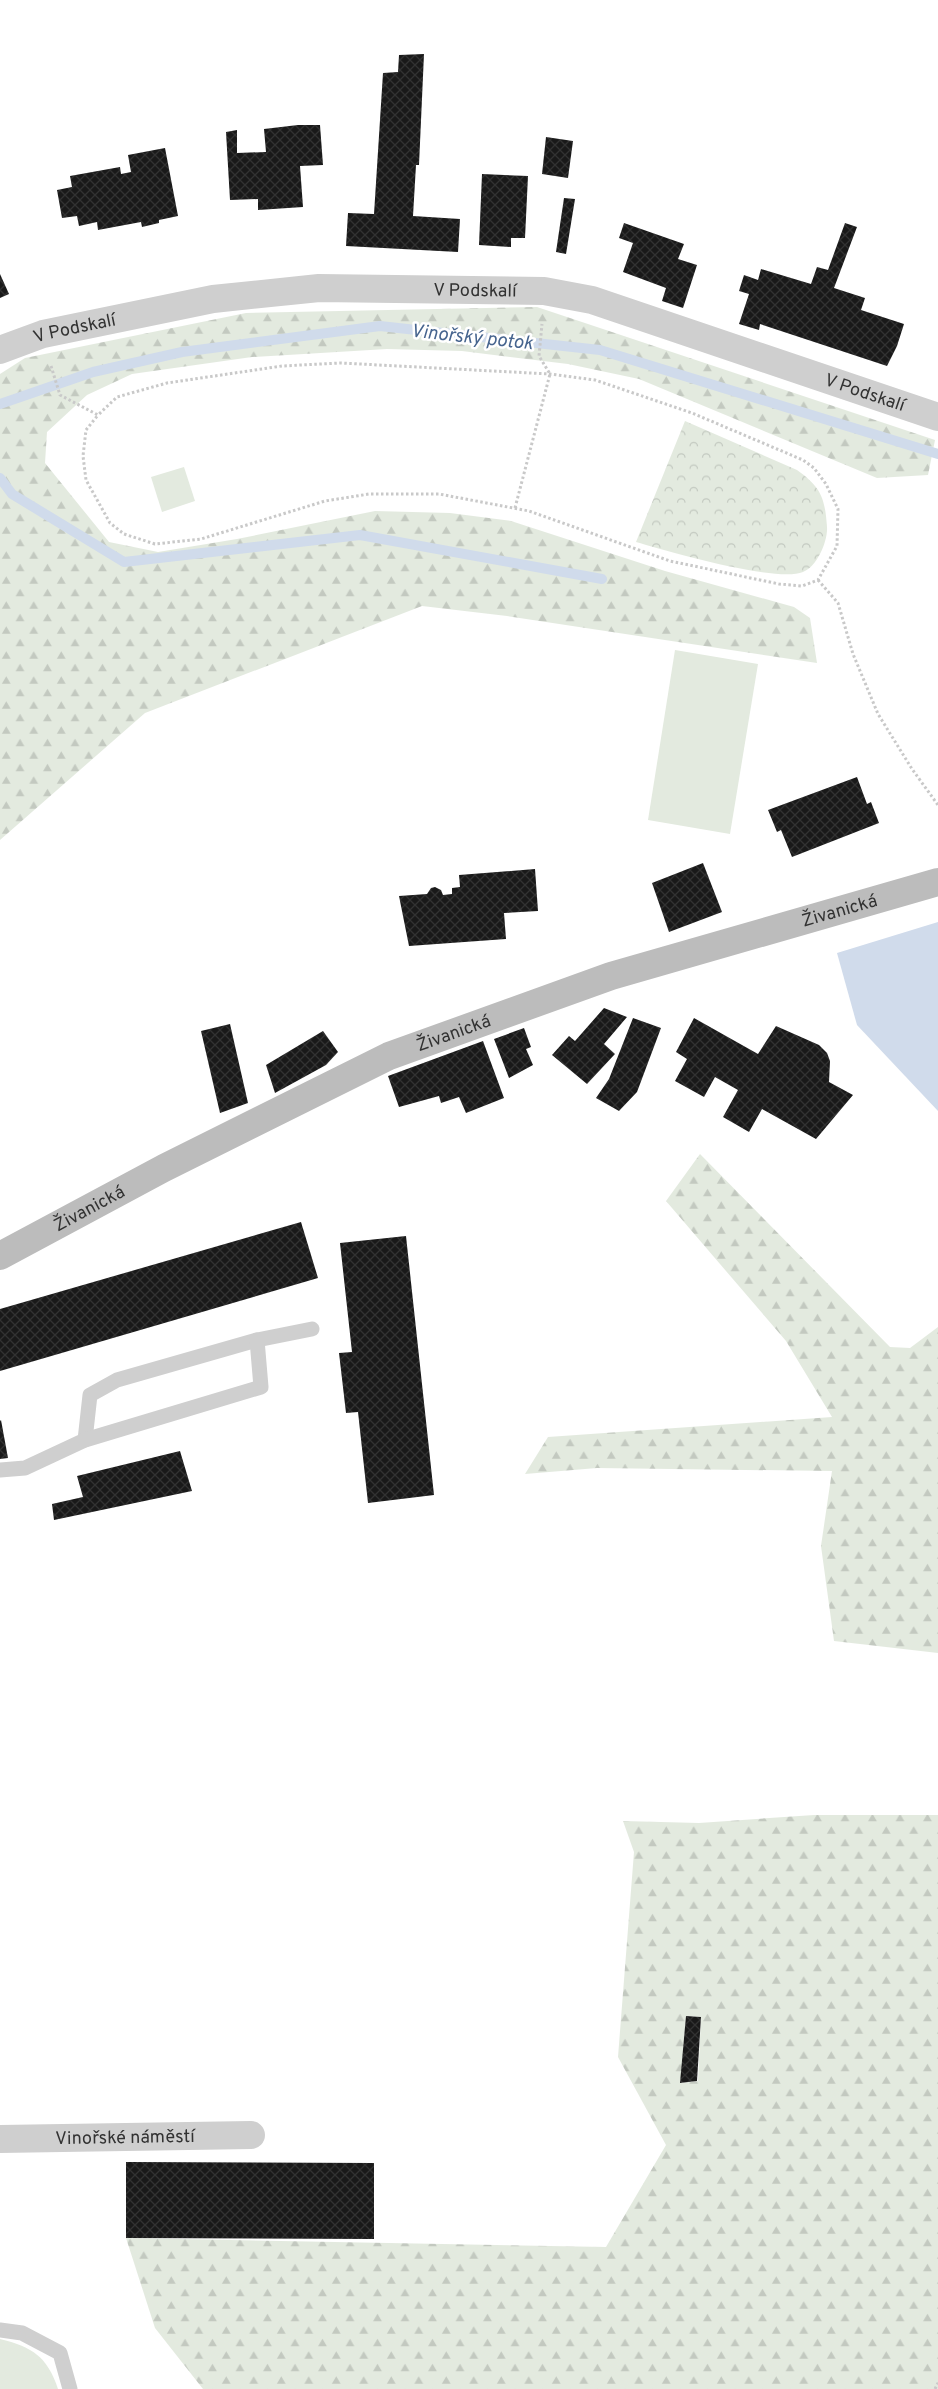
<svg xmlns="http://www.w3.org/2000/svg" width="938" height="2389" font-family="Overpass,sans-serif">
	<style>
		.green { fill: #e3eadf }
		.forest { fill: url(#forest-firs); fill-rule: evenodd }
		.park { fill: url(#park-crowns) }
		.water { fill: #d0dbeb }
		.lines { fill: none; stroke-linecap: round; stroke-linejoin: round }
		.stream { stroke: #d0dbeb; stroke-width: 10 }
		.building { fill: url(#building-cross-hatch) }
		.path { stroke: #c9c9c9; stroke-width: 3; stroke-dasharray: 2.5 2.5; stroke-linecap: butt }
		.lane { stroke: #cfcfcf; stroke-width: 15 }
		.street { stroke: #cfcfcf; stroke-width: 28 }
		.secondary { stroke: #bcbcbc; stroke-width: 28 }
		.labels { text-anchor: middle; stroke-width: 5; stroke-linejoin: round; paint-order: stroke }
		.street-label { font-size: 18px; fill: #323232; stroke: #fff }
		.water-label { font-size: 19px; font-style: italic; fill: #46648e; stroke: #fff }
	</style>
	<defs>
		<pattern id="forest-firs" width="22" height="20" patternUnits="userSpaceOnUse" patternTransform="scale(1.25)"><rect width="22" height="20" fill="#e3eadf"/><path d="M5 1l3.5 6h-7zM16 11l3.5 6h-7z" fill="#c3c9c0"/></pattern>
		<pattern id="park-crowns" width="20" height="18" patternUnits="userSpaceOnUse" patternTransform="scale(1.25)"><rect width="20" height="18" fill="#e3eadf"/><path d="M2 6a3 3 0 1 1 6 0M12 15a3 3 0 1 1 6 0" fill="none" stroke="#c3c9c0"/></pattern>
		<pattern id="building-cross-hatch" width="8" height="8" patternUnits="userSpaceOnUse" patternTransform="scale(1.25)"><rect width="8" height="8" fill="#191919"/><path d="M0 0l8 8M0 8l8-8" fill="none" stroke="#323232"/></pattern>
	</defs>
	<rect width="100%" height="100%" fill="#fff"/>
	<g class="green">
		<polygon points="184,467 195,501 162,512 151,477"/>
		<polygon points="675,650 758,664 730,834 648,820"/>
		<path d="M0,2339C32,2347 47,2356 58,2389H0Z"/>
	</g>
	<g class="forest">
		<polygon points="537,307 935,440 928,475 877,478 639,379 568,364 462,351 387,349 252,357 132,374 87,395 47,432 45,463 109,542 158,552 237,539 375,511 450,513 511,521 665,571 794,607 810,618 817,663 507,616 422,606 145,713 0,840 0,374 25,358 246,313"/>
		<polygon points="700,1154 890,1347 910,1348 938,1327 938,1653 834,1641 821,1546 832,1471 597,1468 525,1474 548,1437 832,1417 786,1341 666,1201"/>
		<path d="M814,1815H938V2389H203L155,2328L126,2238L606,2247L666,2145L618,2057L634,1852L623,1821L699,1823ZM686,2016L701,2017L698,2081L681,2083Z"/>
	</g>
	<path class="park" d="M685,421L797,470C821,487 825,498 827,527C828,541 817,567 803,572C776,583 667,551 636,542Z"/>
	<polygon class="water" points="938,922 938,1111 857,1025 837,953"/>
	<g class="lines">
		<g class="stream">
			<polyline points="0,404 93,372 182,352 380,326 600,350 938,454"/>
			<polyline points="0,478 12,494 124,562 360,535 602,579"/>
		</g>
	</g>
	<g class="building">
		<polygon points="424,54 419,165 416,165 413,216 460,219 458,252 346,246 348,213 374,214 383,73 398,72 399,55"/>
		<polygon points="298,125 320,125 323,165 300,166 303,207 258,210 258,199 230,200 226,132 237,130 237,153 266,152 264,129"/>
		<polygon points="546,137 573,141 568,178 542,174"/>
		<polygon points="165,148 178,216 159,220 159,223 142,227 141,222 98,230 97,222 79,226 77,216 62,218 57,190 72,187 70,176 120,167 121,174 131,172 128,155"/>
		<polygon points="482,174 528,176 525,238 511,238 511,247 479,245"/>
		<polygon points="564,198 575,199 566,254 556,252"/>
		<polygon points="624,223 684,244 678,259 697,265 683,308 662,301 666,288 623,272 633,243 619,238"/>
		<polygon points="845,223 857,227 834,288 865,298 861,310 904,324 897,346 887,366 760,324 759,330 739,324 749,294 739,291 744,275 758,280 761,269 811,284 817,267 828,270"/>
		<polygon points="0,274 9,294 0,298"/>
		<polygon points="857,777 867,804 871,802 879,823 792,857 781,830 777,832 768,810"/>
		<polygon points="703,863 722,912 669,932 652,883"/>
		<polygon points="535,869 538,911 504,913 506,939 409,946 399,896 427,894 431,888 435,887 441,890 443,895 452,894 452,888 460,887 459,875"/>
		<polygon points="604,1008 627,1017 604,1044 615,1054 587,1084 552,1055 569,1036 575,1041"/>
		<polygon points="633,1018 661,1028 637,1092 619,1111 596,1098 609,1079"/>
		<polygon points="694,1018 758,1054 776,1026 819,1045 827,1053 830,1061 829,1082 853,1095 816,1139 762,1109 749,1132 723,1117 738,1090 715,1077 704,1097 675,1081 687,1059 676,1052"/>
		<polygon points="230,1024 248,1103 220,1113 201,1031"/>
		<polygon points="524,1028 531,1047 526,1049 533,1065 509,1078 494,1039"/>
		<polygon points="323,1031 338,1052 326,1065 275,1093 266,1065"/>
		<polygon points="483,1041 504,1098 466,1113 459,1097 441,1103 439,1096 399,1107 388,1076"/>
		<polygon points="301,1222 318,1278 0,1371 0,1309"/>
		<polygon points="406,1236 434,1495 368,1503 358,1412 346,1413 339,1353 352,1352 340,1243"/>
		<polygon points="1,1420 8,1458 0,1459 0,1421"/>
		<polygon points="180,1451 192,1491 54,1520 52,1504 83,1497 77,1476"/>
		<polygon points="686,2016 701,2017 697,2081 680,2083"/>
		<polygon points="126,2162 374,2163 374,2239 126,2238"/>
	</g>
	<g class="lines">
		<g class="path">
			<polyline points="51,366 60,395 98,415 86,430 83,456 86,480 110,523 124,534 155,544 201,539 325,501 369,494 439,494 529,511 670,561 779,584 802,586 818,580 837,546 838,509 826,484 814,468 803,460 692,413 595,380 550,374 341,363 282,366 167,383 117,397 98,415"/>
			<polyline points="515,508 550,374 539,356 542,324"/>
			<polyline points="818,580 838,603 853,654 878,714 912,769 938,805"/>
			<polyline points="935,2389 938,2383"/>
		</g>
		<g class="lane">
			<polyline points="85,1440 90,1395 117,1380 257,1340 312,1329"/>
			<polyline points="0,1470 25,1468 85,1440 261,1387 257,1340"/>
			<polyline points="0,2330 22,2333 60,2353 70,2389"/>
		</g>
		<g class="street">
			<path id="s1" d="M0,350L43,334L213,299L319,288L544,291L592,300L938,417"/>
			<path id="s2" d="M0,2139L251,2135"/>
		</g>
		<path class="secondary" id="s3" d="M0,1256L164,1168L389,1056L611,976L938,882"/>
	</g>
	<g class="labels">
		<g class="street-label">
			<text dy="6" stroke="none"><textPath href="#s1" startOffset="482">V Podskalí</textPath></text>
			<text dy="6" stroke="none"><textPath href="#s1" startOffset="78">V Podskalí</textPath></text>
			<text dy="6" stroke="none"><textPath href="#s1" startOffset="888">V Podskalí</textPath></text>
			<text dy="6" stroke="none"><textPath href="#s3" startOffset="911">Živanická</textPath></text>
			<text dy="6" stroke="none"><textPath href="#s3" startOffset="506">Živanická</textPath></text>
			<text dy="6" stroke="none"><textPath href="#s3" startOffset="101">Živanická</textPath></text>
			<text dy="6" stroke="none"><textPath href="#s2" startOffset="125">Vinořské náměstí</textPath></text>
		</g>
		<g class="water-label">
			<text transform="translate(472 336) rotate(6)" y="7">Vinořský potok</text>
		</g>
	</g>
</svg>
